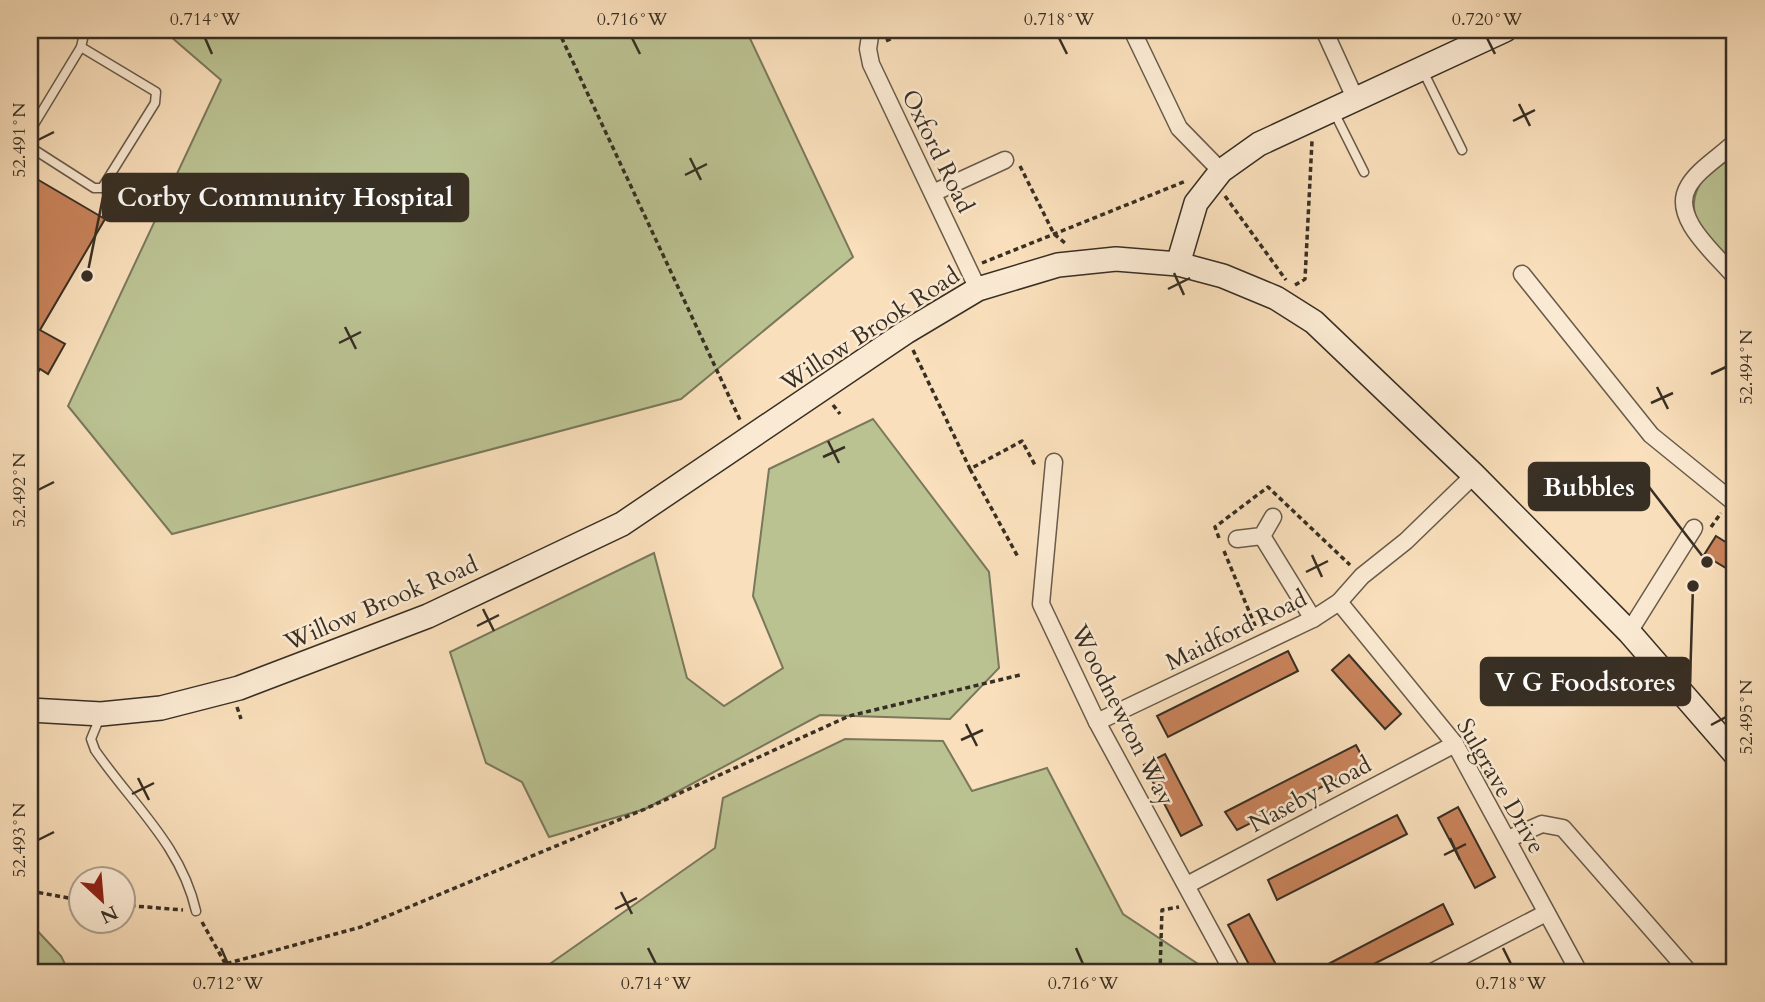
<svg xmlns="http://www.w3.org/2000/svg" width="1765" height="1002" font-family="Cardo,serif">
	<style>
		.green { fill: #bbc292; stroke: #7a785b; stroke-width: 2 }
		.building { fill: #c9835b; stroke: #382f24; stroke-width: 2 }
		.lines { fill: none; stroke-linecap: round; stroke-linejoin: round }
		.lane-casing { stroke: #685b4a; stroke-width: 11 }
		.street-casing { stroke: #685b4a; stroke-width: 19 }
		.secondary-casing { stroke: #382f24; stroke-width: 26 }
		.path { stroke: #382f24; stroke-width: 3.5; stroke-dasharray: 5 3.5; stroke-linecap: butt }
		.lane { stroke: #fbead3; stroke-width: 8 }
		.street { stroke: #fbead3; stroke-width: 16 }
		.secondary { stroke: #fbead3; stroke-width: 23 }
		.ticks { fill: none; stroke: #382f24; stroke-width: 2.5 }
		.labels { text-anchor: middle; stroke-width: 5; stroke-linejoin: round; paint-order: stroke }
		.street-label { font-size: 24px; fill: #382f24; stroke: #fbead3 }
		.leader { fill: none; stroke: #382f24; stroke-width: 2.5 }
		.callout-dot { fill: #382f24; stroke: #fbead3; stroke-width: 2.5 }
		.callout { fill: #382f24; stroke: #382f24; stroke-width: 2.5 }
		.callout-label { font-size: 26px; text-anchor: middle; font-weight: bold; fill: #fff }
		.neatline { fill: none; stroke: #382f24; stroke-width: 2.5 }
		.ticks-label { font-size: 18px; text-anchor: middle; fill: #382f24 }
	</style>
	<rect width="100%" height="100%" fill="#f9dfbb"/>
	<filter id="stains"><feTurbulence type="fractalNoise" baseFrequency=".00286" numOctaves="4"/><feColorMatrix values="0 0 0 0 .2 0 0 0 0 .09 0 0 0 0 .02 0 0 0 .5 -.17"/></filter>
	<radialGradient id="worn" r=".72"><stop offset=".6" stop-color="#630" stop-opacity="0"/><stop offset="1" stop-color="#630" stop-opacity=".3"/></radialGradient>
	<g class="green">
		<polygon points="163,30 746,30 853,257 681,399 172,534 68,406 221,80"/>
		<path d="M1735,154V267C1716,245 1682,221 1698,188C1704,175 1725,163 1735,154Z"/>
		<polygon points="873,419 989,572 999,668 950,719 820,715 645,809 549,837 522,782 486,763 450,652 654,553 687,678 724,706 783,668 753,596 769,469"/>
		<polygon points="845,739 943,741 972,791 1047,768 1123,914 1198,964 1202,972 544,972 544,968 715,848 723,798"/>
		<polygon points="32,925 61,956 69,972 30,972 30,926"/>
	</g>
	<g class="building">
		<polygon points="30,175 105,219 40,330 65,344 48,374 40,369 30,386"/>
		<polygon points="1716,536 1735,548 1726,568 1704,555"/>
		<polygon points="1288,651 1298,671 1168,737 1157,716"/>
		<polygon points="1349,655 1401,714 1385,729 1332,670"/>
		<polygon points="1356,745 1366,764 1283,807 1237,830 1225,812"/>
		<polygon points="1165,754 1202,825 1181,836 1144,765"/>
		<polygon points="1458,807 1495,877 1475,888 1438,818"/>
		<polygon points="1397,815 1407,834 1277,900 1268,880"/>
		<polygon points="1443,904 1453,924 1358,972 1313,972"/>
		<polygon points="1249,914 1280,972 1253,972 1228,925"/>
	</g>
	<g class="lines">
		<g class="lane-casing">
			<g id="lane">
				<polyline points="81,47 85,30"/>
				<polyline points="1423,71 1462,150"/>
				<polyline points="1334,112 1364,172"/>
				<polyline points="30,131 81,47 156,92 155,103 102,188 94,188 30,147"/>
				<path d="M100,717L91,739L95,750C132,804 181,845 196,911"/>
			</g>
		</g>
		<g class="street-casing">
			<g id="street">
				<polyline points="871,30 868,49 871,64 978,289"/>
				<polyline points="1132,30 1179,128 1221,171"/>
				<polyline points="1324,30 1355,98"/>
				<path d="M1735,142C1721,156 1697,170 1688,187C1670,218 1717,255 1735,277"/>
				<polyline points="933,193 1005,160"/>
				<polyline points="1522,274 1651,435 1731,500 1735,501"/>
				<polyline points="1054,462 1041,604 1097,722 1233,972"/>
				<polyline points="1262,536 1313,619"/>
				<polyline points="1237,539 1262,536 1273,517"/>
				<polyline points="1339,602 1455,744 1579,972"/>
				<polyline points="1629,632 1694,528"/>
				<polyline points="1097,722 1313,619 1339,602 1362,576 1406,541 1474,475"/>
				<polyline points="1508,839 1542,824 1563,828 1689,972"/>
				<polyline points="1187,885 1455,744"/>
				<polyline points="1432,972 1546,913"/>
			</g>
		</g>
		<g class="secondary-casing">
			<g id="secondary">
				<polyline points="1178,264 1196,203 1221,171 1259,144 1505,30"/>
				<polyline points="30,710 101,714 161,708 239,688 428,616 622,524 906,332 978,289 1058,265 1116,259 1178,264 1223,276 1276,298 1314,322 1474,475 1629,632 1735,754"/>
			</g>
		</g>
		<g class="path">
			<polyline points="558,30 741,422"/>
			<polyline points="886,41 910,30"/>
			<polyline points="1020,166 1054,234 1065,243"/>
			<polyline points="1225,196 1286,280"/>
			<polyline points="982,263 1186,181"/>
			<polyline points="1295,285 1305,279 1312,141"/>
			<polyline points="913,350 970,469 1022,441 1036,467"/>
			<polyline points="833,405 840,414"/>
			<polyline points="970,469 1018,557"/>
			<polyline points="1711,527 1721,513"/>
			<polyline points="1219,538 1215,527 1268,487 1350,565"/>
			<polyline points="1224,551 1256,628"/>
			<polyline points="237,707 241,719"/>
			<polyline points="30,891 80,900"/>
			<polyline points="122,905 183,910"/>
			<polyline points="202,922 230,972"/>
			<polyline points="212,972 225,964 361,927 645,809 849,716 1020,675"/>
			<polyline points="1160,972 1162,910 1179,907"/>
		</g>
		<use href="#lane" class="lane"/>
		<use href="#street" class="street"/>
		<use href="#secondary" class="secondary"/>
	</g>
	<path class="ticks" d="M205,38L212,54M632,38L640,54M1059,38L1067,54M1487,38L1495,54M1519,104L1530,126M1513,121L1535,110M38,140L54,132M690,158L701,180M685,175L707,164M1174,273L1184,295M1168,289L1190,278M345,327L356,349M339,343L361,332M1711,374L1726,367M1657,387L1668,409M1651,403L1673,393M828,441L839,463M823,457L845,447M38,490L54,482M1312,555L1322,577M1306,572L1328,561M483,609L494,631M477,626L499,615M966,724L977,746M1711,725L1726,717M961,740L983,730M138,778L149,800M132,794L154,783M1450,838L1460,860M38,840L54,832M1444,855L1466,844M621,892L632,914M615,909L637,898M221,948L228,964M648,948L656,964M1076,948L1083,964M1503,948L1511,964"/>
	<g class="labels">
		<g class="street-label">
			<text transform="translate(938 151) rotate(64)" y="8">Oxford Road</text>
			<text transform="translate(870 329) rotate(-33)" y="8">Willow Brook Road</text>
			<text transform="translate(381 603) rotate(-23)" y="8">Willow Brook Road</text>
			<text transform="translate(1236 630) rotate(-26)" y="8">Maidford Road</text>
			<text transform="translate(1123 715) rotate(63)" y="8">Woodnewton Way</text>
			<text transform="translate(1501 786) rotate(60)" y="8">Sulgrave Drive</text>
			<text transform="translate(1310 794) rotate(-28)" y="8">Naseby Road</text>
		</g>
	</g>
	<path class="leader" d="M87 276L103 197M1707 562L1649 487M1693 586L1690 682"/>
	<g class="callout-dot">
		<circle cx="87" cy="276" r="7"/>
		<circle cx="1707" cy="562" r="7"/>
		<circle cx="1693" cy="586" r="7"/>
	</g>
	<g class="callout">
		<rect x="103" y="174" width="365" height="47" rx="7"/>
		<rect x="1529" y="463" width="120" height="47" rx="7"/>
		<rect x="1481" y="658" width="209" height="47" rx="7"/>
	</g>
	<g class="callout-label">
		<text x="285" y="206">Corby Community Hospital</text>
		<text x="1589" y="496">Bubbles</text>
		<text x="1585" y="691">V G Foodstores</text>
	</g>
	<rect width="1765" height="1002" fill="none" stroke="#f9dfbb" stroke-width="77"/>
	<g transform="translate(102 900) rotate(154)"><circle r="33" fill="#fbead3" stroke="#ad9f8d" stroke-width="2"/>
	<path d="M0-5L12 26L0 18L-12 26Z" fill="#8f2418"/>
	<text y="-10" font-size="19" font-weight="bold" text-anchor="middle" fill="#382f24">N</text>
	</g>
	<rect x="38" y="38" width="1688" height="926" class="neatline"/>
	<g class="ticks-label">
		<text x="205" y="25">0.714°W</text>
		<text x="632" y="25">0.716°W</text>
		<text x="1059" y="25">0.718°W</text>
		<text x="1487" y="25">0.720°W</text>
		<text transform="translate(19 140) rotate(-90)" y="6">52.491°N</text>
		<text transform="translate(1746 367) rotate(-90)" y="6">52.494°N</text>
		<text transform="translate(19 490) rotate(-90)" y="6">52.492°N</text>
		<text transform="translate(1746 717) rotate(-90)" y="6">52.495°N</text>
		<text transform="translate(19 840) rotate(-90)" y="6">52.493°N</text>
		<text x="228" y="989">0.712°W</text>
		<text x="656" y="989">0.714°W</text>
		<text x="1083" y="989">0.716°W</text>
		<text x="1511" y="989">0.718°W</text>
	</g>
	<rect width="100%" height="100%" filter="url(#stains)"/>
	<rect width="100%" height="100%" fill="url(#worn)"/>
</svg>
